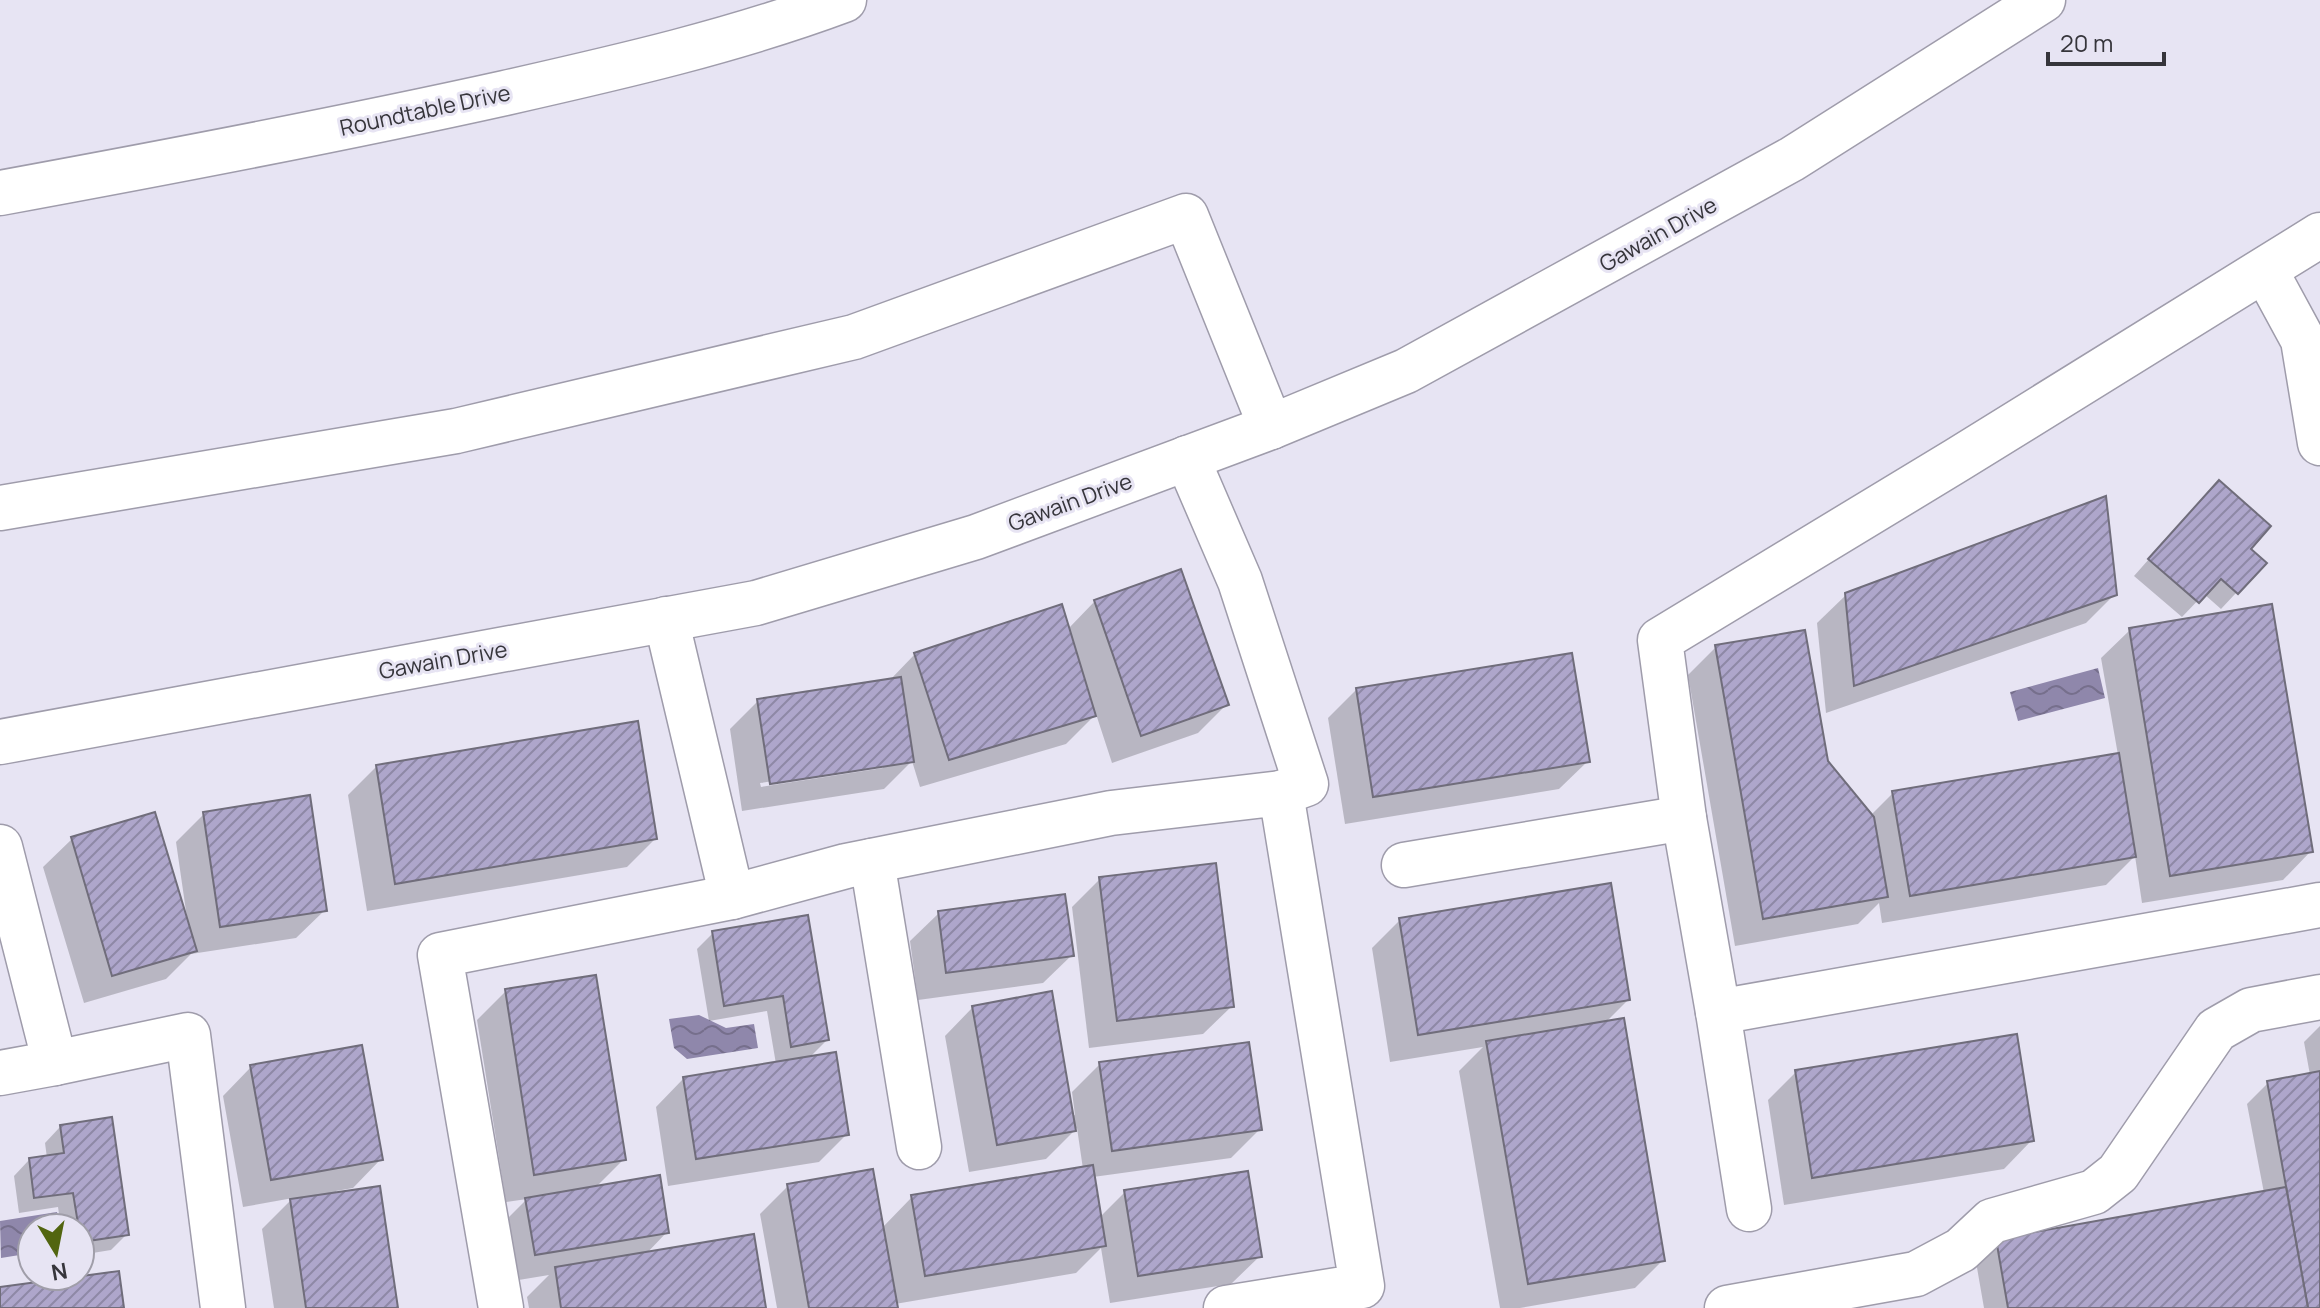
<svg xmlns="http://www.w3.org/2000/svg" width="2320" height="1308" font-family="Manrope,sans-serif">
	<style>
		.water { fill: url(#water-waves) }
		.shadow { fill: #0003; fill-rule: evenodd }
		.building { fill: url(#building-hatch); stroke: #706d7b; stroke-width: 2 }
		.lines { fill: none; stroke-linecap: round; stroke-linejoin: round }
		.minor-casing { stroke: #9f9cab; stroke-width: 47 }
		.minor { stroke: #fff; stroke-width: 44 }
		.labels { text-anchor: middle; stroke-width: 6; stroke-linejoin: round; paint-order: stroke }
		.street-label { font-size: 22px; fill: #36353b; stroke: #e7e4f3 }
	</style>
	<defs>
		<pattern id="water-waves" width="16" height="10" patternUnits="userSpaceOnUse" patternTransform="scale(2)"><rect width="16" height="10" fill="#8f87ab"/><path d="M0 5q4-4 8 0t8 0" fill="none" stroke="#766f8c"/></pattern>
		<pattern id="building-hatch" width="6" height="6" patternUnits="userSpaceOnUse" patternTransform="scale(2)"><rect width="6" height="6" fill="#aea6cb"/><path d="M-1 1l2-2M0 6l6-6M5 7l2-2" fill="none" stroke="#8e88a6"/></pattern>
	</defs>
	<rect width="100%" height="100%" fill="#e7e4f3"/>
	<g class="water">
		<polygon points="2098,668 2105,698 2018,721 2010,692"/>
		<polygon points="699,1015 726,1028 754,1024 758,1048 687,1059 674,1048 669,1019"/>
		<polygon points="57,1212 60,1228 32,1228 32,1253 1,1258 0,1221"/>
	</g>
	<g class="shadow">
		<polygon points="2203,498 2248,549 2264,563 2221,609 2204,594 2182,617 2134,576"/>
		<polygon points="2115,594 2086,623 1826,713 1817,623 1846,595"/>
		<path d="M1095,601L1226,705L1198,733L1112,763L1096,714L1066,744L920,787L912,761L884,789L742,811L730,729L758,701L889,681L915,654L1068,629ZM883,764V768L761,787L760,783Z"/>
		<polygon points="2130,630 2311,851 2283,880 2142,903 2135,856 2106,885 1882,923 1879,903 1858,924 1735,946 1688,675 1716,647 1826,761 1870,816 1893,793 2118,755 2101,658"/>
		<polygon points="1356,690 1588,761 1559,789 1345,824 1328,718"/>
		<polygon points="376,767 655,839 627,867 367,911 348,795"/>
		<polygon points="204,814 325,910 296,938 191,954 166,979 84,1003 43,867 72,839 187,918 176,842"/>
		<polygon points="1100,879 1232,1006 1203,1034 1089,1048 1072,907"/>
		<polygon points="939,913 1072,955 1043,983 918,1000 910,941"/>
		<polygon points="806,917 827,1040 808,1059 847,1134 819,1162 668,1186 656,1107 684,1078 776,1064 767,1011 709,1021 697,949 713,933"/>
		<polygon points="1400,920 1628,1000 1605,1023 1663,1260 1635,1288 1520,1308 1500,1308 1459,1071 1483,1047 1390,1062 1372,948"/>
		<polygon points="506,991 624,1159 595,1188 667,1232 646,1254 764,1308 529,1308 527,1297 549,1275 507,1282 498,1228 527,1199 506,1202 477,1020"/>
		<polygon points="973,1007 1072,1116 1075,1115 1072,1092 1100,1064 1260,1129 1231,1158 1093,1177 1099,1218 1125,1192 1260,1256 1231,1284 1110,1303 1101,1248 1076,1273 895,1304 896,1308 777,1308 760,1214 788,1186 882,1228 912,1197 1083,1169 1077,1128 1046,1159 969,1172 945,1036"/>
		<polygon points="2320,1026 2320,1308 1984,1308 1976,1262 1997,1241 2264,1193 2247,1104 2268,1083 2310,1075 2304,1042"/>
		<polygon points="251,1067 381,1159 353,1188 336,1191 396,1308 274,1308 262,1229 293,1198 243,1207 223,1096"/>
		<polygon points="1796,1072 2032,1140 2004,1169 1784,1205 1768,1100"/>
		<polygon points="60,1127 127,1234 111,1250 80,1255 80,1228 61,1228 58,1207 19,1213 14,1176 29,1160 47,1158 45,1143"/>
	</g>
	<g class="building">
		<polygon points="2219,480 2271,526 2251,549 2267,563 2238,594 2221,579 2199,603 2148,559"/>
		<polygon points="2106,496 2117,595 1854,686 1845,593"/>
		<polygon points="1181,569 1229,705 1141,736 1094,600"/>
		<polygon points="1062,604 1096,716 949,760 914,653"/>
		<polygon points="2272,604 2313,852 2170,876 2129,628"/>
		<polygon points="1805,630 1828,761 1874,817 1888,897 1763,919 1715,645"/>
		<polygon points="1572,653 1590,762 1373,797 1356,688"/>
		<polygon points="901,677 914,762 770,784 757,699"/>
		<polygon points="638,721 657,839 395,884 376,765"/>
		<polygon points="2119,753 2136,857 1910,896 1892,791"/>
		<polygon points="310,795 327,911 220,927 203,812"/>
		<polygon points="155,812 197,951 112,976 71,837"/>
		<polygon points="1216,863 1234,1007 1117,1021 1099,877"/>
		<polygon points="1611,883 1630,1000 1418,1035 1399,918"/>
		<polygon points="1065,894 1074,956 946,973 938,911"/>
		<polygon points="808,915 829,1040 791,1047 783,996 724,1006 712,931"/>
		<polygon points="596,975 626,1160 534,1175 505,989"/>
		<polygon points="1052,991 1076,1131 997,1145 972,1006"/>
		<polygon points="1624,1018 1665,1261 1528,1284 1486,1041"/>
		<polygon points="2017,1034 2034,1141 1812,1178 1795,1070"/>
		<polygon points="1249,1042 1262,1130 1112,1151 1099,1062"/>
		<polygon points="362,1045 383,1160 271,1180 250,1065"/>
		<polygon points="836,1052 849,1135 696,1159 683,1077"/>
		<polygon points="2320,1071 2320,1308 2308,1308 2267,1081"/>
		<polygon points="112,1117 129,1235 81,1242 73,1193 34,1198 29,1158 64,1153 60,1125"/>
		<polygon points="1093,1165 1106,1246 925,1276 911,1195"/>
		<polygon points="873,1169 898,1308 809,1308 787,1184"/>
		<polygon points="1248,1171 1262,1257 1138,1276 1124,1190"/>
		<polygon points="660,1175 669,1233 535,1255 525,1198"/>
		<polygon points="380,1186 398,1308 306,1308 290,1199"/>
		<polygon points="2286,1187 2308,1308 2008,1308 1996,1239"/>
		<polygon points="754,1234 766,1308 561,1308 555,1267"/>
		<polygon points="119,1271 124,1308 0,1308 0,1287"/>
	</g>
	<g class="lines">
		<g class="minor-casing">
			<g id="minor">
				<path d="M0,193C169,162 338,130 505,93C620,67 734,41 844,0"/>
				<polyline points="2265,270 2303,340 2320,443"/>
				<polyline points="1187,458 1240,581 1306,784 1281,793"/>
				<polyline points="0,508 456,431 854,337 1186,216 1271,427"/>
				<polyline points="0,742 756,603 976,537 1271,427 1406,371 1792,159 2043,0"/>
				<polyline points="0,847 55,1063 0,1073"/>
				<polyline points="872,861 919,1147"/>
				<polyline points="1404,865 1684,818"/>
				<polyline points="732,897 846,866 1111,813 1281,793 1362,1286 1226,1308"/>
				<polyline points="1718,1012 2320,905"/>
				<polyline points="55,1063 188,1035 223,1308"/>
				<polyline points="1749,1209 1718,1012 1684,818 1660,640 1957,460 2320,235"/>
				<polyline points="501,1308 440,955 732,897 666,619"/>
				<polyline points="1727,1308 1916,1274 1961,1250 1992,1221 2094,1192 2118,1173 2216,1030 2251,1010 2320,997"/>
			</g>
		</g>
		<use href="#minor" class="minor"/>
	</g>
	<g class="labels">
		<g class="street-label">
			<text transform="translate(425 110) rotate(-12)" y="8">Roundtable Drive</text>
			<text transform="translate(1658 234) rotate(-29)" y="8">Gawain Drive</text>
			<text transform="translate(1070 502) rotate(-20)" y="8">Gawain Drive</text>
			<text transform="translate(443 660) rotate(-10)" y="8">Gawain Drive</text>
		</g>
	</g>
	<g transform="translate(56 1252) rotate(170)"><circle r="38" fill="#e7e4f3" stroke="#a09ea9" stroke-width="2"/>
	<path d="M0-6L14 30L0 20L-14 30Z" fill="#526510"/>
	<text y="-12" font-size="22" font-weight="bold" text-anchor="middle" fill="#36353b">N</text>
	</g>
	<path d="M2048 52v12h116v-12" fill="none" stroke="#36353b" stroke-width="4"/>
	<text x="2060" y="52" font-size="24" fill="#36353b" stroke="#e7e4f3" stroke-width="6" paint-order="stroke">20 m</text>
</svg>
